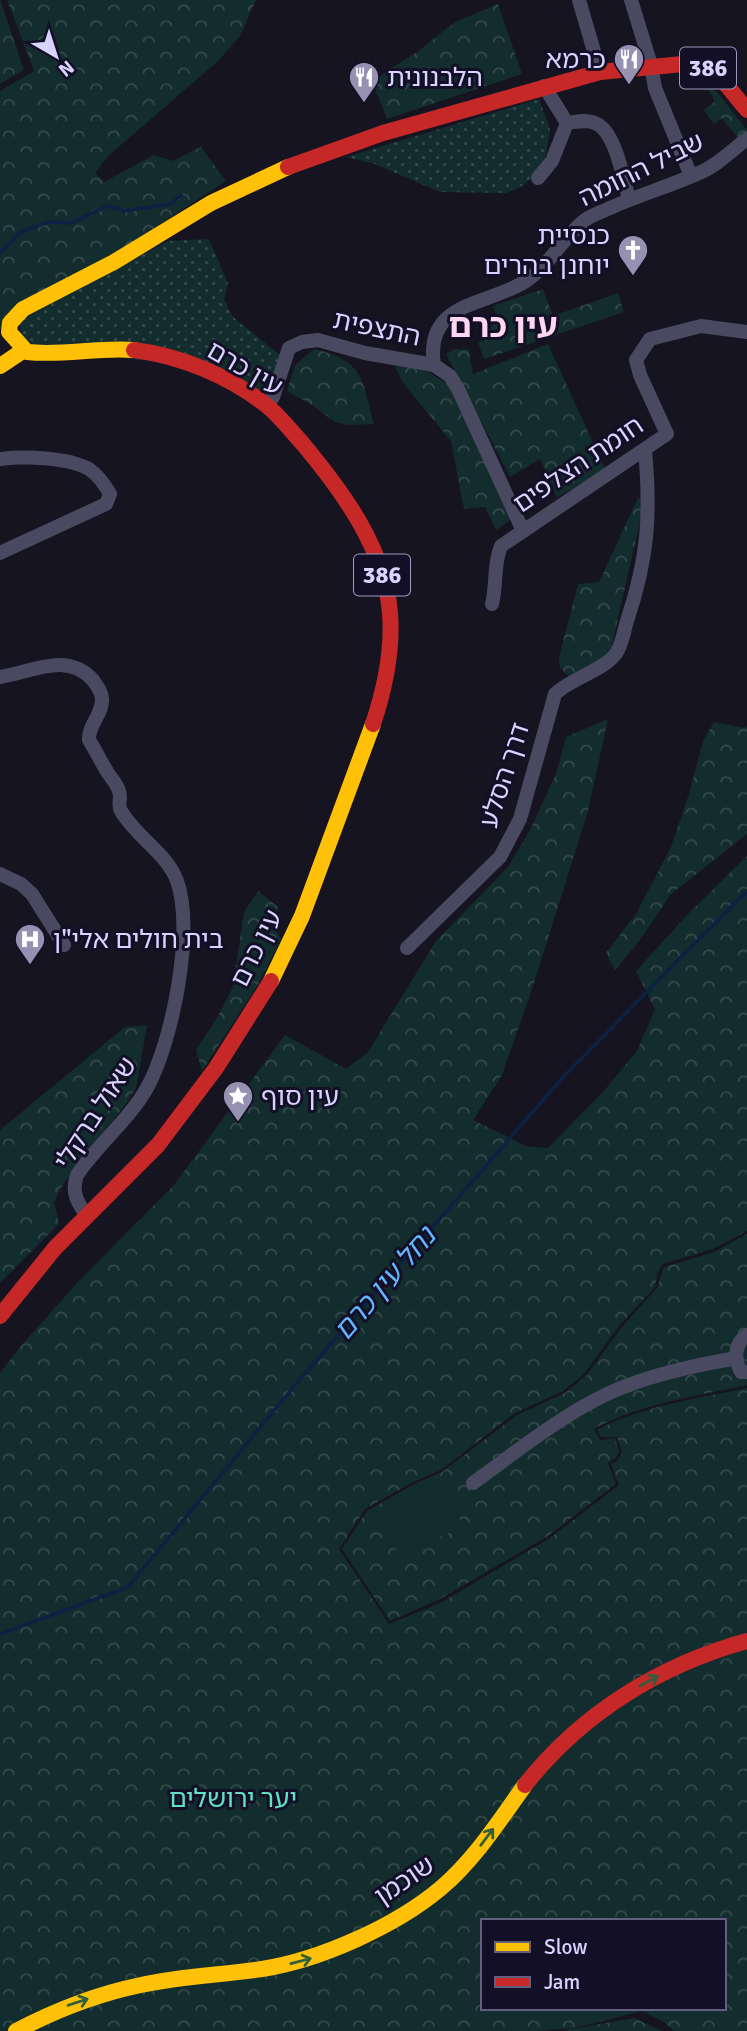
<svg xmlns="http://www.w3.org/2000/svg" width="747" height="2031" font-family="Signika,'Noto Sans Hebrew',sans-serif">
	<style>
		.grass { fill: url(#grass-dots) }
		.forest { fill: url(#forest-crowns); fill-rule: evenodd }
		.pitch { fill: #132c2d }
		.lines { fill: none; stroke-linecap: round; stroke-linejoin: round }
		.stream { stroke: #0d2144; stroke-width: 3.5 }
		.street { stroke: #4a4962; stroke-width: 14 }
		.slow { stroke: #ffc107; stroke-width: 16 }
		.jam { stroke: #c62828; stroke-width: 16 }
		.oneway { stroke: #305f3b }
		.labels { text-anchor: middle; stroke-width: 6; stroke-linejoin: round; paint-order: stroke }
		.shield { fill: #130f26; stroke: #9e99be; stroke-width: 2 }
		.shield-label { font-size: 24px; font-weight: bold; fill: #d9d4ff }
		.poi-label { font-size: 26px; fill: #d9d4ff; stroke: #130f26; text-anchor: start }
		.street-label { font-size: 26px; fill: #d9d4ff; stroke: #130f26 }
		.park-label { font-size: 26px; fill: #5fe0c0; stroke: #130f26 }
		.water-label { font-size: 28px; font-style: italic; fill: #62b6ff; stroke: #130f26 }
		.district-label { font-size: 33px; font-weight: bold; fill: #ffd6f0; stroke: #130f26 }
	</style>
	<defs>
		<pattern id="grass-dots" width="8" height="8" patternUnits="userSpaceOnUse" patternTransform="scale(1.75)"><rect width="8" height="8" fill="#132c2d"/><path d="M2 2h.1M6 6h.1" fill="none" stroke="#354a4c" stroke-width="1.8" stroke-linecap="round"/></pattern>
		<pattern id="forest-crowns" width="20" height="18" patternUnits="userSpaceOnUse" patternTransform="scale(1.75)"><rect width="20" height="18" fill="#132c2d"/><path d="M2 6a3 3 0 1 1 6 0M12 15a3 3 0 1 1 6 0" fill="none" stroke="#354a4c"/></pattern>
	</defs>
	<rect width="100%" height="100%" fill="#161421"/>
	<g class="grass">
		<polygon points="539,99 550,128 546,155 535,175 522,186 506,193 440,192 375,164 346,157"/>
		<polygon points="209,239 228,283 224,300 233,317 280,355 267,396 224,369 40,349 21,337 19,320 168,241"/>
	</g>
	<g class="forest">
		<polygon points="0,0 24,70 0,84"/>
		<polygon points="7,0 256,0 240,36 218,61 108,156 95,173 104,182 154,155 173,161 201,147 226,181 0,329 0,91 34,71"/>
		<polygon points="498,4 522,74 387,119 372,81 417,52 455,22"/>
		<polygon points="705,84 717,92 747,130 747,136 739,140 722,118 714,124 704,110 715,101"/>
		<polygon points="543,289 553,316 618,293 624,312 484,359 478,342 489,339 485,328 499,323 493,306"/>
		<polygon points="548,344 606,471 557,497 540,459 510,477 446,354 454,349 469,350 473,374"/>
		<path d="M314,349C365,361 362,380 374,424L348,425L335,422L312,405L287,391L295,365Z"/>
		<polygon points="395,366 425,370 449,385 510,520 496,530 485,507 464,509 451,441 403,383"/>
		<polygon points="638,498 645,500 610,654 588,670 569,676 560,668 559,657 578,584 599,582"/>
		<path d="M608,719L588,811L532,989L502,1075L473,1120L526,1146L548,1148L603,1092L637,1051L655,1009L636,971L689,913L747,856V1231L713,1249L663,1264L658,1272L655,1287L619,1326L584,1374L563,1391L515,1413L441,1470L413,1482L365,1509L339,1549L389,1624L442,1602L550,1538L619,1485L611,1464L618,1460L622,1452L617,1437H601L597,1430C644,1405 696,1399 747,1388V2031H674L664,2022L642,2011L575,2028L537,2031H0V1373L20,1347L78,1282L174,1185L285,1035L346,1069L368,1052L436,941L508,867L530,830L556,774L566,737ZM483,1921H724V2008H483Z"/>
		<polygon points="714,722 744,728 747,726 747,834 671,894 639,941 615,970 606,953 636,914 671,847 689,794 703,741"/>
		<polygon points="258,891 278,907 275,929 281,939 259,983 202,1071 196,1050 217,1018 233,987 244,912"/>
		<polygon points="147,1025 136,1088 126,1104 80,1160 61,1188 54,1202 59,1224 0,1283 0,1130 125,1027"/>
		<path d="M747,1234V1385C694,1397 642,1403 594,1429L600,1440L615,1438L619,1451L616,1458L608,1463L616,1484L548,1536L440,1599L390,1621L342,1549L367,1511L414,1484L442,1472L517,1415L565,1393L586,1376L621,1328L657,1288L664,1267L714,1252Z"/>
		<polygon points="634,2018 662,2031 560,2031"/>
	</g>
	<polygon class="pitch" points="439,1479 463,1526 400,1557 376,1510"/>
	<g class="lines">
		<g class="stream">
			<polyline points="0,253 19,233 48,222 71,223 107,206 125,211 170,204 181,195"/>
			<polyline points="0,1634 128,1587 296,1384 564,1076 747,891"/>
		</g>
		<g class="street">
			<polyline points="579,0 600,72"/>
			<polyline points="631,0 651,65 655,88 691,176"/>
			<path d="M544,86L567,123C576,122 586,119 595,123C616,131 623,179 629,199"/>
			<polyline points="538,178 552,161 567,123"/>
			<polyline points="267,406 273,397 289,348 302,342 318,340 365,353 434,365"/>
			<path d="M0,459C24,456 67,457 89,469C98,475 105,485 110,494L106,504L0,553"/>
			<path d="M523,531L458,389L450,376L434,365C424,301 487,306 526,281C550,265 563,237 585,220C592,215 602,212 610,208C639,195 670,186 699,173C717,166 732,150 747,139"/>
			<path d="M492,604C497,585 493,565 501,546L667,434L640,375L636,360L650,339L701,326L747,332"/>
			<path d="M0,677C32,672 67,651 93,680C97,686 102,692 102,699C103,714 88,725 89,740C96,751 101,762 108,773C111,778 117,784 119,791C122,798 117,804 121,811C136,837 167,853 177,881C195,930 172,1043 147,1088C128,1121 98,1144 77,1175C71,1192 77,1202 87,1216"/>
			<polyline points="0,874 21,884 32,894 64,945"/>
			<path d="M407,948L500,857L520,819L555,694C570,679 607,669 617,652C622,644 624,631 627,621C648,558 651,515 645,450"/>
			<path d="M747,1335C734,1344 734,1359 741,1372H747"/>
			<path d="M473,1483C516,1452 559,1417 607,1394C648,1375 693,1366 736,1358"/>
		</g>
		<g class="slow">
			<path d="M134,350C98,347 63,356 27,352L9,332L10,323L23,309L114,262L211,203L288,167"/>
			<polyline points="0,366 24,350"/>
			<polyline points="271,981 302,916 373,724"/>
			<path d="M16,2031C56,2010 97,1994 141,1985C181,1976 222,1975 262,1969C320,1960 396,1926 441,1888C475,1859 499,1821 525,1785"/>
		</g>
		<g class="jam">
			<polyline points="288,167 383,133 600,72 693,63 708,68 719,76 747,110"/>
			<path d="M134,350C181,356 229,376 266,405C280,416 291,431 303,444C343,492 385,549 390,613C393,651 385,688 373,724"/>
			<polyline points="0,1316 55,1248 158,1145 216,1068 271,981"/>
			<path d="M525,1785C582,1713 660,1665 747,1641"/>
		</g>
	</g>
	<defs><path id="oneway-shaft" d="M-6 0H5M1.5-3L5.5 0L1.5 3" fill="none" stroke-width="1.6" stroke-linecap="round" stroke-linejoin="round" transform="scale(1.75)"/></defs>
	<g class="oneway">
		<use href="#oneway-shaft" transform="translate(649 1681) rotate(-29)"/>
		<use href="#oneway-shaft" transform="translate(487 1837) rotate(-53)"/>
		<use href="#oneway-shaft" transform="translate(301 1961) rotate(-15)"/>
		<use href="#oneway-shaft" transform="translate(78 2002) rotate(-18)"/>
	</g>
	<defs>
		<g id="restaurant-pin" transform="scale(1.575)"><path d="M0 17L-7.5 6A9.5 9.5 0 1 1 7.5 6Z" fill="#9591b1" stroke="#130f26"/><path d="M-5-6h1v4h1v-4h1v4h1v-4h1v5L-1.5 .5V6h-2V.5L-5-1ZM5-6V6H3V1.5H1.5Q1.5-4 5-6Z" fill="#fff"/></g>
		<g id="church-pin" transform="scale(1.575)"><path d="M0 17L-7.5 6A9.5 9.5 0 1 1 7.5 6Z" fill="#9591b1" stroke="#130f26"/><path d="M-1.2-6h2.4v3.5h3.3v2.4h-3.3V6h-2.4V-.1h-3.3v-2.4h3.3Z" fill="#fff"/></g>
		<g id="hospital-pin" transform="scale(1.575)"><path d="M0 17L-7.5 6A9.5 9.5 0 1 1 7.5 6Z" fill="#9591b1" stroke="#130f26"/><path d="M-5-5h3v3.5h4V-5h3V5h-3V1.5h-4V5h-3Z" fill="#fff"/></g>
		<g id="sight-pin" transform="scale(1.575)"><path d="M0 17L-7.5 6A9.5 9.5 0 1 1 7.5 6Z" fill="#9591b1" stroke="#130f26"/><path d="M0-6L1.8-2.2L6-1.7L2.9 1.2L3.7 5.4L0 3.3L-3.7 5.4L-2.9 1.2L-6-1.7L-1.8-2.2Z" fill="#fff"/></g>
	</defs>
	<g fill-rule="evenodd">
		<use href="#restaurant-pin" x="629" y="59"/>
		<use href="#restaurant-pin" x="364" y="77"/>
		<use href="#church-pin" x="633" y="250"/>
		<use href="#hospital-pin" x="30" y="939"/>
		<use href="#sight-pin" x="238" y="1096"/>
	</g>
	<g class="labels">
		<g class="shield">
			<rect x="680" y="47.5" width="56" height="41" rx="5"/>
			<rect x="354" y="554.5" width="56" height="41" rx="5"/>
		</g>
		<g class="shield-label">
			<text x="708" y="76">386</text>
			<text x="382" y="583">386</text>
		</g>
		<g class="poi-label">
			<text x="606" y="68" text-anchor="end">כרמא</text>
			<text x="387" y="86">הלבנונית</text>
			<text x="610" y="244" text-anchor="end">כנסיית<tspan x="610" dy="30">יוחנן בהרים</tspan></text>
			<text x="53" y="948">בית חולים אלי"ן</text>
			<text x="261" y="1105">עין סוף</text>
		</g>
		<g class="street-label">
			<text transform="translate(641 169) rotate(-26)" y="9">שביל החומה</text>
			<text transform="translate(377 328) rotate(12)" y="9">התצפית</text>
			<text transform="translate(245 368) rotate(30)" y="9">עין כרם</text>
			<text transform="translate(578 464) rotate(-34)" y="9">חומת הצלפים</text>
			<text transform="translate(504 775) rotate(-72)" y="9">דרך הסלע</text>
			<text transform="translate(256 948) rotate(-63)" y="9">עין כרם</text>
			<text transform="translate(95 1113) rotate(-57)" y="9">שאול ברקלי</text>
			<text transform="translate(404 1880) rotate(-34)" y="9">שוכמן</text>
		</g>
		<g class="park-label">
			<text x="233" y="1807">יער ירושלים</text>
		</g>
		<g class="water-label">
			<text transform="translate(384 1283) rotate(-49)" y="10">נחל עין כרם</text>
		</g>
		<g class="district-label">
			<text x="503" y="337">עין כרם</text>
		</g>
	</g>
	<rect x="481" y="1919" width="245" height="91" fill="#130f26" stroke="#625e7d" stroke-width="2"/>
	<rect x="495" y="1942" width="35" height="10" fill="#ffc107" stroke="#625e7d" stroke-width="2"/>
	<text x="544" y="1954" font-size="21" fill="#d9d4ff">Slow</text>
	<rect x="495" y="1977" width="35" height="10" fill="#c62828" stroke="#625e7d" stroke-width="2"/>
	<text x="544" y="1989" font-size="21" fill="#d9d4ff">Jam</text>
	<g transform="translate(56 56) rotate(141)" stroke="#130f26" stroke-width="5" paint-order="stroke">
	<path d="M0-5L12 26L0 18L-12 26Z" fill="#d9d4ff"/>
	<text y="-10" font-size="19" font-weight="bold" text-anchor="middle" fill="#d9d4ff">N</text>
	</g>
</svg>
